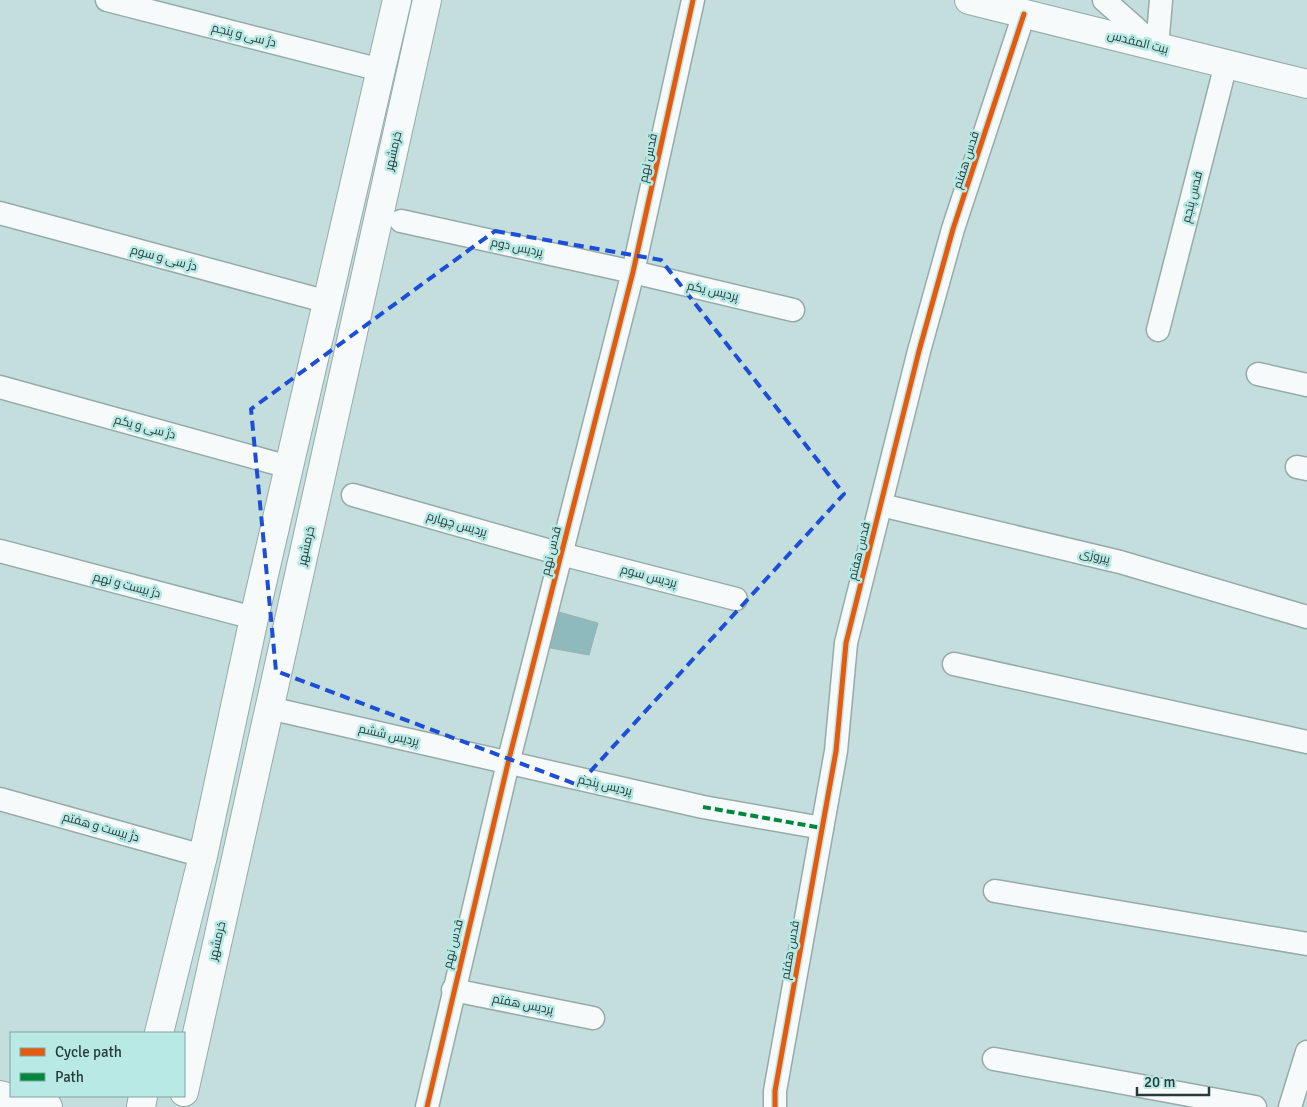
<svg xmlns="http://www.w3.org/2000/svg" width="1307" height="1107" font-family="Signika,Cairo,sans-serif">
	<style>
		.building { fill: #8ebabe; stroke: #9bb0b1 }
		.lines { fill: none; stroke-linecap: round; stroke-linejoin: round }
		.street-casing { stroke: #96aba9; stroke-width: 25 }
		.secondary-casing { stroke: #96aba9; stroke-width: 30 }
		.street { stroke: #f6fafa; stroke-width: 22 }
		.secondary { stroke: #f6fafa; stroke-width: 28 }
		.quiet { stroke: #00873e; stroke-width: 4; stroke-dasharray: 8 4; stroke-linecap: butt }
		.cycleway-casing { stroke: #b8e9e5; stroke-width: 8 }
		.cycleway { stroke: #e8590c; stroke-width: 5 }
		.marked { fill: none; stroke: #1d4ed8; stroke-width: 4; stroke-dasharray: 10 6; stroke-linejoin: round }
		.labels { text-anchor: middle; stroke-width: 5; stroke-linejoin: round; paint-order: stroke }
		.street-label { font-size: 12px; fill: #273b3a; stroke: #b8e9e5 }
	</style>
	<rect width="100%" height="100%" fill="#c3dedc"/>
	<polygon class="building" points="555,611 598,623 589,655 545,647"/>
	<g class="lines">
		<g class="street-casing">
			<g id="street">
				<polyline points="107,0 381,70"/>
				<polyline points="1104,0 1157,47"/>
				<polyline points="1157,47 1161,0"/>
				<polyline points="0,213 328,302"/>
				<polyline points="401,221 633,272 793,310"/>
				<polyline points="1158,330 1226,64"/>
				<polyline points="1258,374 1307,385"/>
				<polyline points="0,387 289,467"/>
				<polyline points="1297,467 1307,469"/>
				<polyline points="353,495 561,554 736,599"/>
				<polyline points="881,505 1120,562 1307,617"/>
				<polyline points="0,551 254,618"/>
				<polyline points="954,664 1307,742"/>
				<polyline points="269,708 703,807 822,828"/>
				<polyline points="0,799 203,856"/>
				<polyline points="995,891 1307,944"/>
				<polyline points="453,990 593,1018"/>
				<polyline points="994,1059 1255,1107"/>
				<polyline points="427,1107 508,763 633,272 693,0"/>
				<polyline points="775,1107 775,1091 836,751 846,643 919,351 953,229 1024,14"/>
				<polyline points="1290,1107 1307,1052"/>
			</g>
		</g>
		<g class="secondary-casing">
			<g id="secondary">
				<polyline points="969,0 1307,84"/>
				<polyline points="159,1033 203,856 254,618 397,0"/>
				<polyline points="184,1092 427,0"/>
				<polyline points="0,1095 48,1107"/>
				<polyline points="141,1107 143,1096"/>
			</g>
		</g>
		<use href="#street" class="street"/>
		<use href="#secondary" class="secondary"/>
		<polyline class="quiet" points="703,807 822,828"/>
		<g class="cycleway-casing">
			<g id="cycleway">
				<polyline points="427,1107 508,763 633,272 693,0"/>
				<polyline points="775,1107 775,1091 836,751 846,643 919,351 953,229 1024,14"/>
			</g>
		</g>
		<use href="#cycleway" class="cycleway"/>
	</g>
	<path class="marked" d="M495,231L661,260L844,494L578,785L276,671L251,409Z"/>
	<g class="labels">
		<g class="street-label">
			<text transform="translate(244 35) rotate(14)" y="4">دژ سی و پنجم</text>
			<text transform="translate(1138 42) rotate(14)" y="4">بیت المقدس</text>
			<text transform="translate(393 151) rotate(-77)" y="4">خرمشهر</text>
			<text transform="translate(648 158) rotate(-78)" y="4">قدس نهم</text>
			<text transform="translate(966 160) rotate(-72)" y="4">قدس هفتم</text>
			<text transform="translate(1192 197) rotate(-76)" y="4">قدس پنجم</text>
			<text transform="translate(517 247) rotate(12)" y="4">پردیس دوم</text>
			<text transform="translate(164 258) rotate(15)" y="4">دژ سی و سوم</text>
			<text transform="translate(713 291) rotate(13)" y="4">پردیس یکم</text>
			<text transform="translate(145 427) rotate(15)" y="4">دژ سی و یکم</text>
			<text transform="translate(457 524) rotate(16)" y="4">پردیس چهارم</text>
			<text transform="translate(306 546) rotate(-77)" y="4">خرمشهر</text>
			<text transform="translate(551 551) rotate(-76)" y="4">قدس نهم</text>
			<text transform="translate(859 551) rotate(-76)" y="4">قدس هفتم</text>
			<text transform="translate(1095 556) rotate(13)" y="4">پیروزی</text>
			<text transform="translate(649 576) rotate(15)" y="4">پردیس سوم</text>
			<text transform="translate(127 585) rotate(15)" y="4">دژ بیست و نهم</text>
			<text transform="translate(389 735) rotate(13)" y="4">پردیس ششم</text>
			<text transform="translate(605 785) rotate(13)" y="4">پردیس پنجم</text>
			<text transform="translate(101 827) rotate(16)" y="4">دژ بیست و هفتم</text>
			<text transform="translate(217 941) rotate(-77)" y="4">خرمشهر</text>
			<text transform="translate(453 944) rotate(-76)" y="4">قدس نهم</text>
			<text transform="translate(790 950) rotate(-80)" y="4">قدس هفتم</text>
			<text transform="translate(523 1004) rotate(11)" y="4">پردیس هفتم</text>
		</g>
	</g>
	<rect x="10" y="1032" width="175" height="65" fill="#b8e9e5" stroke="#7ea3a1"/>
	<rect x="20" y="1048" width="25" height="8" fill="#e8590c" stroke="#7ea3a1"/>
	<text x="55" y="1057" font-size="15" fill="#273b3a">Cycle path</text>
	<rect x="20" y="1073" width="25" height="8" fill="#00873e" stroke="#7ea3a1"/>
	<text x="55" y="1082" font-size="15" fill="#273b3a">Path</text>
	<path d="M1137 1087v8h72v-8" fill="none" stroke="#273b3a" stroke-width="2.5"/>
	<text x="1144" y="1087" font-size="15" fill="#273b3a" stroke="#b8e9e5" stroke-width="4" paint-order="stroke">20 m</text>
</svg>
